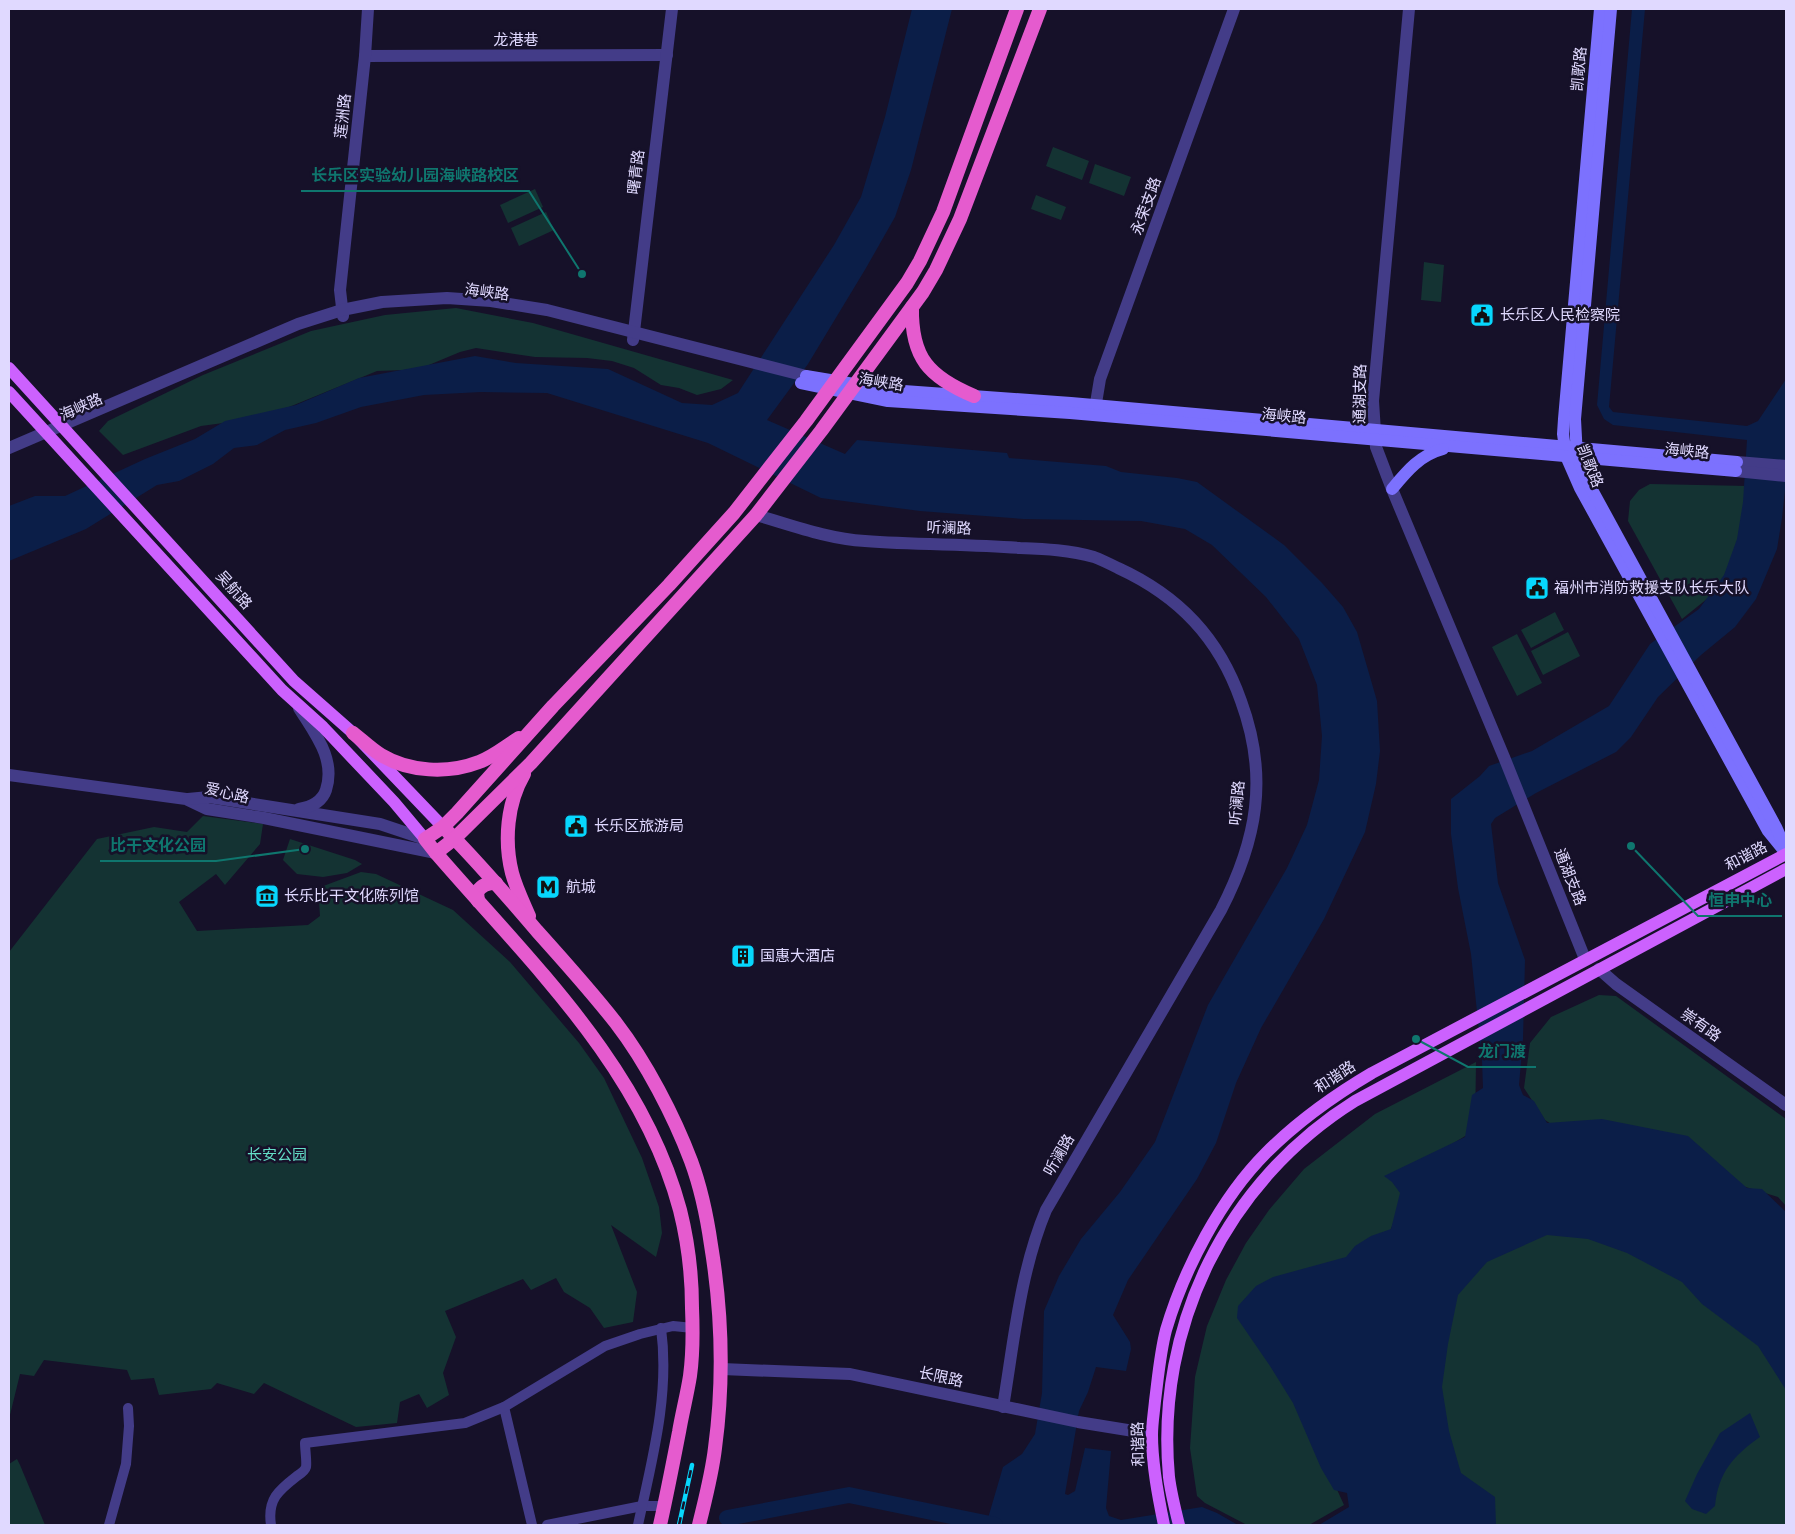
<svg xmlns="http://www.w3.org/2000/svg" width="1795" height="1534" font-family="'Noto Sans','Noto Sans SC',sans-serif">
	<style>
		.green { fill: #143333 }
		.water { fill: #0b1e48 }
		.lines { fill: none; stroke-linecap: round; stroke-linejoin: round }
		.river { stroke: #0b1e48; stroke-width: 16 }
		.minor { stroke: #433c88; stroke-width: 10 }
		.tertiary { stroke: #433c88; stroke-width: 12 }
		.secondary { stroke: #7c71fe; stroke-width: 12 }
		.primary { stroke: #cc61fe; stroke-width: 12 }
		.trunk { stroke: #e55bce; stroke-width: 14 }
		.rail-casing { stroke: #07d7fd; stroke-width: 4.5 }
		.rail { stroke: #161129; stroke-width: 2.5; stroke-dasharray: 8; stroke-linecap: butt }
		.labels { text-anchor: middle; stroke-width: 5; stroke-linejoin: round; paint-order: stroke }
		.street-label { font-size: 15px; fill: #e0d9ff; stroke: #161129 }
		.poi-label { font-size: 15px; fill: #e0d9ff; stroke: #161129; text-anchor: start }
		.park-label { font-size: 15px; fill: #64e0c8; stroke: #161129 }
		.leader { fill: none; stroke: #0f766e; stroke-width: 2 }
		.callout-dot { fill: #0f766e; stroke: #161129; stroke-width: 2 }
		.callout-label { font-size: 16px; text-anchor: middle; font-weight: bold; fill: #0f766e; stroke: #161129; stroke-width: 5; stroke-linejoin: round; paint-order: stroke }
	</style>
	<rect width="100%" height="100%" fill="#161129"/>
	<g class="green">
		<polygon points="1053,147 1089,161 1082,180 1046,166"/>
		<polygon points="1095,164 1131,177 1124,196 1089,183"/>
		<polygon points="535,189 543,207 508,223 500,205"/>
		<polygon points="1036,195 1066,207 1061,220 1031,209"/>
		<polygon points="546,212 554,230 519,246 511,228"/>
		<polygon points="1424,262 1444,265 1441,302 1421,300"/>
		<polygon points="456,308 533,323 733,380 721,389 697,395 679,388 661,385 634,368 612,361 587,358 535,357 476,348 460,352 424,367 404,370 377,371 289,407 238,421 201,426 123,455 99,431 108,421 203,375 311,331 385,315"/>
		<polygon points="1650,484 1748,486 1747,521 1718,590 1682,619 1628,521 1630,501 1639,490"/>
		<polygon points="1555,612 1564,630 1531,648 1521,630"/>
		<polygon points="1568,632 1580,656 1543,675 1531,651"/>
		<polygon points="1517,634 1542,683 1517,696 1492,647"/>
		<polygon points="203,816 263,824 260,844 225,885 216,874 179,902 197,931 308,925 320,916 318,888 361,872 376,874 453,910 510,962 579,1043 604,1078 642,1158 659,1207 662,1233 656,1257 611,1225 637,1292 633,1322 604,1328 590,1308 564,1292 556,1278 531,1290 523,1279 445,1311 456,1337 443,1373 449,1395 427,1408 419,1394 400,1402 397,1423 356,1427 264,1383 254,1394 217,1383 211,1389 159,1395 154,1378 131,1380 127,1370 44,1360 34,1376 20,1374 9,1419 9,952 97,839 154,827 187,832"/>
		<polygon points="290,839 355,860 362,864 347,873 323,877 297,874 283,860"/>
		<polygon points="1599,995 1616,996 1786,1119 1786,1206 1778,1197 1559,1129 1545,1120 1524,1088 1530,1043 1551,1017"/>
		<polygon points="1476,1062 1475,1130 1416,1166 1388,1236 1325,1463 1344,1505 1309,1525 1247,1525 1205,1503 1197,1496 1190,1448 1195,1377 1207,1326 1226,1280 1246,1243 1269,1210 1304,1169 1375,1114"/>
		<polygon points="1529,1221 1686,1257 1786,1360 1786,1525 1466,1525 1425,1421 1430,1303"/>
		<polygon points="17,1459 20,1465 45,1525 9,1525 9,1464"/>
	</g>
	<g class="water">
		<polygon points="912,9 952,9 911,170 895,217 866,268 808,364 767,420 845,454 857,440 1007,453 1009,458 1106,466 1121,472 1177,478 1197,482 1284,545 1322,583 1343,607 1357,632 1377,701 1380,751 1376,784 1365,832 1324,919 1261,1028 1236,1083 1216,1143 1197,1179 1128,1280 1113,1315 1130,1342 1131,1349 1126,1371 1096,1367 1088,1392 1079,1411 1065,1494 1068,1495 1075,1491 1085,1448 1111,1451 1106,1508 1109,1516 1121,1520 1202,1507 1217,1513 1238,1525 986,1525 1003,1467 1022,1454 1035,1434 1042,1393 1044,1311 1059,1276 1081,1239 1120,1192 1155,1142 1208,1005 1287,868 1307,825 1319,780 1322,736 1317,685 1299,639 1266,597 1212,545 1185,529 1141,521 1024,519 920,511 821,498 708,443 547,393 481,392 424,395 361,407 316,423 285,430 257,445 234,448 213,464 179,481 157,485 86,529 9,561 9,506 35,496 65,496 145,459 195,439 225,421 296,405 359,378 475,356 516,363 608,369 682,403 712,405 738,393 834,245 861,197 885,117"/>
		<polygon points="1632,9 1645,9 1609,407 1613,412 1747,426 1758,421 1786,379 1786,481 1782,518 1777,549 1756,599 1735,627 1701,655 1658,697 1631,737 1616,752 1536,793 1495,818 1491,824 1498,883 1525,960 1523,1039 1519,1085 1523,1095 1534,1101 1547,1123 1602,1119 1688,1136 1747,1188 1762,1189 1786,1212 1786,1390 1758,1346 1702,1304 1682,1282 1627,1253 1588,1239 1547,1235 1487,1262 1458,1295 1448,1344 1442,1387 1449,1431 1461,1473 1495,1497 1496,1525 1319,1525 1349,1507 1347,1493 1334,1490 1321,1468 1293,1403 1270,1366 1237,1318 1238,1306 1256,1286 1273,1277 1346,1257 1355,1246 1371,1236 1391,1229 1400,1193 1392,1182 1384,1176 1465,1137 1472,1095 1483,1088 1482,1060 1471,954 1458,888 1451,834 1451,799 1480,776 1489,766 1532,751 1609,706 1650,644 1699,609 1724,575 1737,539 1743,502 1747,440 1613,425 1604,419 1597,405"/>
		<path d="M1750,1413L1760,1437C1733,1456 1718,1473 1715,1506L1706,1514L1692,1509L1685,1501L1697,1474L1720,1433Z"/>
	</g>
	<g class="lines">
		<polyline class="river" points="727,1518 849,1495 995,1525"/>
		<g class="minor">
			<polyline points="504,1407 532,1525"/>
			<polyline points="109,1525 126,1464 129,1426 128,1408"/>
			<path d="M271,1525C267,1499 279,1490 297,1476C300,1474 305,1471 306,1467C307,1462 305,1449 305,1443L465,1423L504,1407L605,1346L640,1334L673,1326L693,1328"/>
			<polyline points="547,1525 642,1506 664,1506"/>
			<path d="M638,1525C652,1460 670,1395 661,1328"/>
		</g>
		<g class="tertiary">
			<polyline points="1409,9 1373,401 1376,447 1392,489 1504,757 1585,959"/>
			<polyline points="365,56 667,55"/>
			<polyline points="343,316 340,290 365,56 368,9"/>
			<polyline points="633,340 672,9"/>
			<polyline points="1094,415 1100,379 1234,9"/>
			<polyline points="9,448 298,324 342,310 382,302 447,298 491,301 547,310 806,376"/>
			<polyline points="1737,462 1786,466"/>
			<polyline points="1736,471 1786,476"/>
			<path d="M756,515C791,525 828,539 865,541C917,545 969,544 1020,548C1045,549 1070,550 1094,557C1102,560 1110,564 1118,568C1179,596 1219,638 1241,701C1269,777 1257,840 1221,910L1046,1210C1020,1272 1014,1341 1003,1407"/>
			<polyline points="9,775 186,799 207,809 264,818 436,853"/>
			<polyline points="188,799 209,797 380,824 425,839"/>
			<path d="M299,809C311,807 322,802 326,790C336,759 315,734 299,708"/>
			<polyline points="1599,969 1616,984 1786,1105"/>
			<polyline points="722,1369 850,1374 1078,1422 1152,1434"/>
		</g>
		<g class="secondary">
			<polyline points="1600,9 1564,419 1563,434 1566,456 1580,488 1768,831 1786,853"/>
			<polyline points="1611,9 1575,419 1577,457 1590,486 1776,827 1783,843"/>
			<polyline points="806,376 890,390 1071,403 1737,462"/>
			<polyline points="801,383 888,401 1070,413 1736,471"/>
			<path d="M1392,489C1407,471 1420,455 1443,449"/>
		</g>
		<g class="primary">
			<polyline points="9,368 294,681 353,733 443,827"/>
			<polyline points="9,392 282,690 323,727 394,802 425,839"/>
			<path d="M1164,1525C1158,1496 1152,1465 1152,1435C1152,1424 1154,1412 1155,1401C1158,1378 1160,1353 1166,1330C1184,1269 1221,1198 1266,1153C1298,1121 1333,1096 1372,1073L1786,854"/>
			<path d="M1179,1525C1175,1509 1171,1493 1169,1477C1155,1326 1227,1181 1355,1101L1786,869"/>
		</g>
		<g class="trunk">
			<path d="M912,307C911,358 929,377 974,396"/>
			<path d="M353,733C362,740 371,749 381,755C409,772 448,774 479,762C493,757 506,746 519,738"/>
			<path d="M524,774C507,803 504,841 512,873C516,888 523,902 529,916"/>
			<path d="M448,832C479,863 508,897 537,931C564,961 591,991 616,1023C646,1062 674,1116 691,1161C701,1188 707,1217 711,1245C722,1312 724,1381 715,1448C712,1474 705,1500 699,1525"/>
			<polyline points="436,853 454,839 531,763 756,515 821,431 923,292 936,270 960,219 1040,9"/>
			<path d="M478,901L477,892C482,885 487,883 496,883"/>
			<path d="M660,1525C667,1494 673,1463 679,1432C682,1414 687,1395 690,1376C693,1354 693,1331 692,1308C692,1276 688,1242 680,1210C642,1067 530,962 436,853L425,839L443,827L457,813L553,706L669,585L734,513L806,421L907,283L920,261L943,212L1017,9"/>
		</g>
		<g class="rail-casing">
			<polyline id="rail" points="679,1525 692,1465"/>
		</g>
		<use href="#rail" class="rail"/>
	</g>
	<defs>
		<g id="civic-square" transform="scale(1.25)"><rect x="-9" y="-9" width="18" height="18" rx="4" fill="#07d7fd" stroke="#161129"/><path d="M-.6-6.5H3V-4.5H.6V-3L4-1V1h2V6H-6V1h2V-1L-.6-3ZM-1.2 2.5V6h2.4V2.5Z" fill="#111"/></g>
		<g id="metro-square" transform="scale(1.25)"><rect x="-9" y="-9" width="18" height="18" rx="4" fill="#07d7fd" stroke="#161129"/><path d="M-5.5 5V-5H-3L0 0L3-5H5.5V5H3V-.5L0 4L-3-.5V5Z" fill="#111"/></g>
		<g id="museum-square" transform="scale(1.25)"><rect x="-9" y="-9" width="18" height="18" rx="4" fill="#07d7fd" stroke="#161129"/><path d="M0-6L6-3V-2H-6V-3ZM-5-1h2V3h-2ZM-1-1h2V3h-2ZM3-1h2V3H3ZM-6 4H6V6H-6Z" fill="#111"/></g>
		<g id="building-square" transform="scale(1.25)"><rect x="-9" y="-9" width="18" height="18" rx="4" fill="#07d7fd" stroke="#161129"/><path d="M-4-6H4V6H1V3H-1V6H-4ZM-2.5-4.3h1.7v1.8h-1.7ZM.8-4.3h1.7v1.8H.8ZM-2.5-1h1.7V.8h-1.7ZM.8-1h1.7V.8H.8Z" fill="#111"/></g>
	</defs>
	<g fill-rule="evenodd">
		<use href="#civic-square" x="1482" y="315"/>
		<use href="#civic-square" x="1537" y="588"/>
		<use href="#civic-square" x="576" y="826"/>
		<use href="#metro-square" x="548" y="887"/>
		<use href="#museum-square" x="267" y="896"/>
		<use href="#building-square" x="743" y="956"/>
	</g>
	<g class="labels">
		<g class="street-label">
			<text x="516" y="45">龙港巷</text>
			<text transform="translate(1579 69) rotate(-85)" y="5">凯歌路</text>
			<text transform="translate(343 116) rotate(-84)" y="5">莲洲路</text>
			<text transform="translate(636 172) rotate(-83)" y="5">曙青路</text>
			<text transform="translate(1146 206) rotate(-70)" y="5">永荣支路</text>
			<text transform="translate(487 292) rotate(7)" y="5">海峡路</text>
			<text transform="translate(881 382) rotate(9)" y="5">海峡路</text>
			<text transform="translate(1360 394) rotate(-89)" y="5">通湖支路</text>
			<text transform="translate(81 407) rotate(-24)" y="5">海峡路</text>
			<text transform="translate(1284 416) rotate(5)" y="5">海峡路</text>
			<text transform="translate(1687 451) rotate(5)" y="5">海峡路</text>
			<text transform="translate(1590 466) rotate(68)" y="5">凯歌路</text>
			<text transform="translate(949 528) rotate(2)" y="5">听澜路</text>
			<text transform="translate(234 590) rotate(48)" y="5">吴航路</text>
			<text transform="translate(227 793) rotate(13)" y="5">爱心路</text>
			<text transform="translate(1237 803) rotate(-85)" y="5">听澜路</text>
			<text transform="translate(1746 856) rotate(-28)" y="5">和谐路</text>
			<text transform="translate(1570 877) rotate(68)" y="5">通湖支路</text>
			<text transform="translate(1701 1025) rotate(35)" y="5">崇有路</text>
			<text transform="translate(1335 1077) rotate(-33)" y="5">和谐路</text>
			<text transform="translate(1059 1155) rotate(-60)" y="5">听澜路</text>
			<text transform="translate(941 1377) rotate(12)" y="5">长限路</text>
			<text transform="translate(1138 1444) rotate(-91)" y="5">和谐路</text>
		</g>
		<g class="poi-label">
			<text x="1500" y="320">长乐区人民检察院</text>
			<text x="1554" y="593">福州市消防救援支队长乐大队</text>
			<text x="594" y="831">长乐区旅游局</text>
			<text x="566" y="892">航城</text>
			<text x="284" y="901">长乐比干文化陈列馆</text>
			<text x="760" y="961">国惠大酒店</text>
		</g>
		<g class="park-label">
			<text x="277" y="1160">长安公园</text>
		</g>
	</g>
	<path class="leader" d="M582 274L529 191H301M305 849L216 861H100M1631 846L1698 916H1782M1416 1039L1468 1067H1536"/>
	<g class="callout-dot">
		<circle cx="582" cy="274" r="5"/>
		<circle cx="305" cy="849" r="5"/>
		<circle cx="1631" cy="846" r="5"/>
		<circle cx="1416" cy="1039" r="5"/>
	</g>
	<g class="callout-label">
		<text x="415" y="181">长乐区实验幼儿园海峡路校区</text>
		<text x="158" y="851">比干文化公园</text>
		<text x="1740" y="906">恒申中心</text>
		<text x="1502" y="1057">龙门渡</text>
	</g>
	<rect width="1795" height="1534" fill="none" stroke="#e0d9ff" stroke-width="20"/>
</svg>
